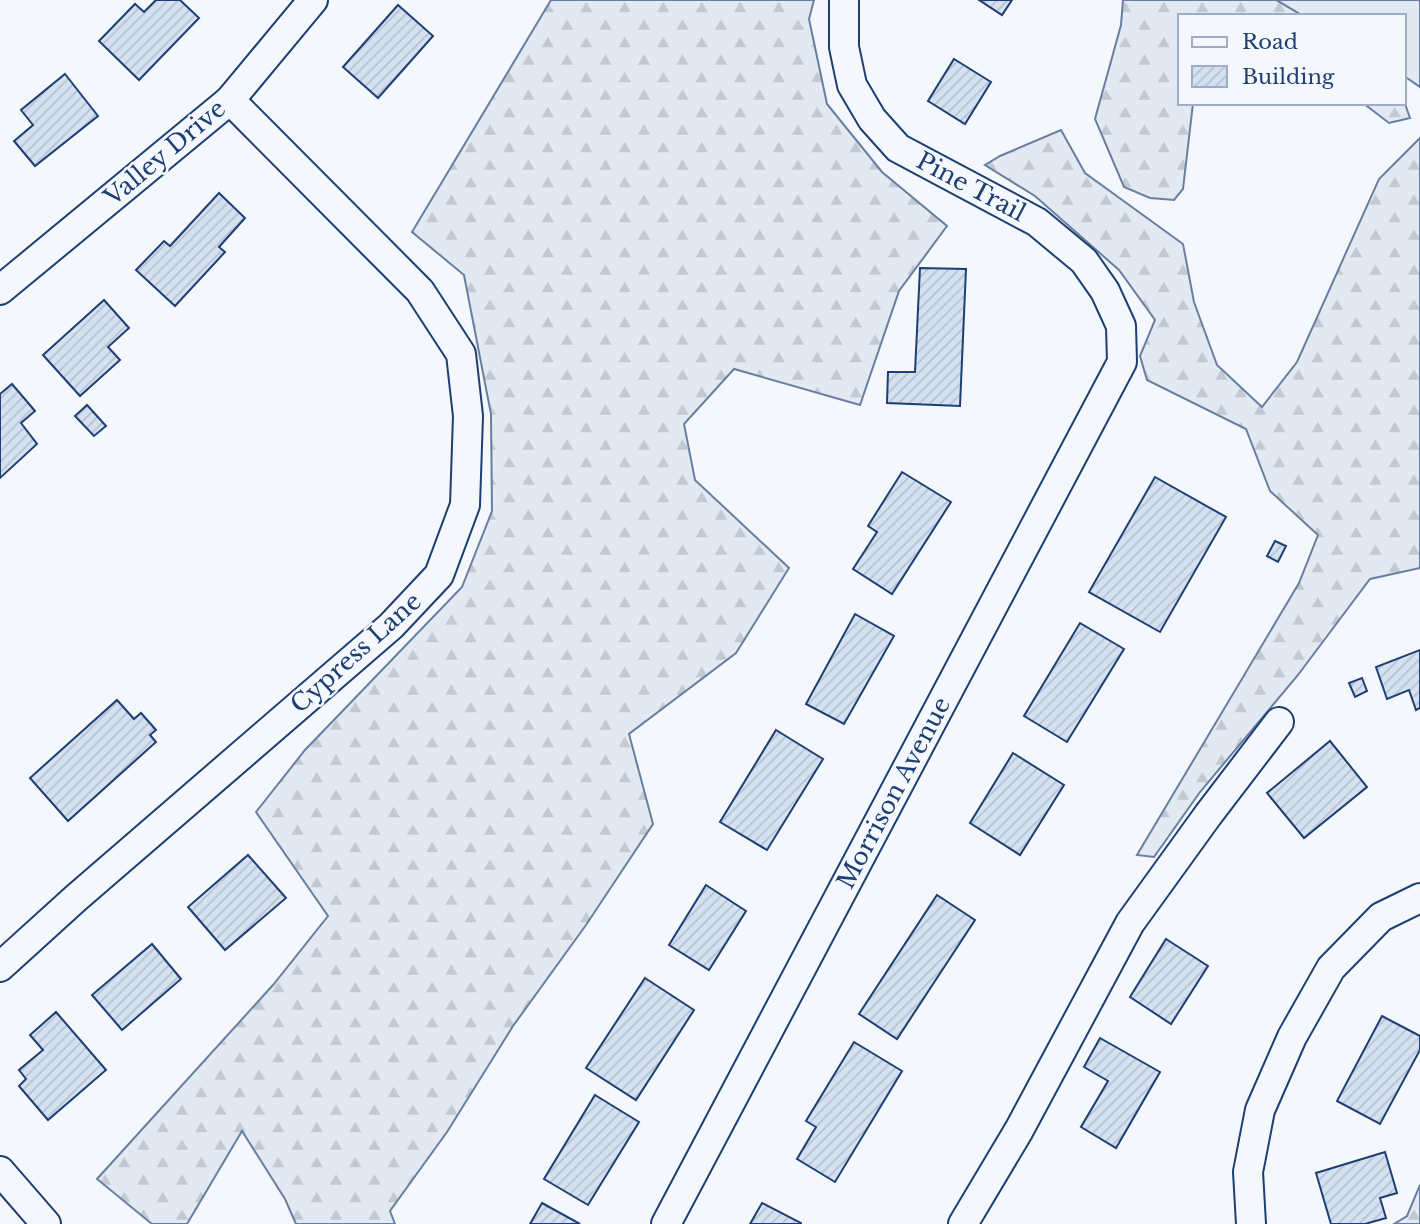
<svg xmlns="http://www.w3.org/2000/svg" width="1420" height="1224" font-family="'Libre Baskerville',serif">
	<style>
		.grass { fill: #e3e9f0; stroke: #687fa3; stroke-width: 2 }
		.forest { fill: url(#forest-firs); stroke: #687fa3; stroke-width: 2 }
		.building { fill: url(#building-hatch); stroke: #1d3f73; stroke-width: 2 }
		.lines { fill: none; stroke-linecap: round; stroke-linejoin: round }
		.minor-casing { stroke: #1d3f73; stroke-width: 32 }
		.minor { stroke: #f4f7fb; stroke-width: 28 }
		.labels { text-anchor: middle; stroke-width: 5; stroke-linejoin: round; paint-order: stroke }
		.street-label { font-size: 24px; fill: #1d3f73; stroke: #f4f7fb }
	</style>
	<defs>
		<pattern id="forest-firs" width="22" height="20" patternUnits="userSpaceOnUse" patternTransform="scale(1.75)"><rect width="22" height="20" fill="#e3e9f0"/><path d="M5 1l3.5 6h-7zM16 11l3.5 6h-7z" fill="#c2c9d1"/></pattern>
		<pattern id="building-hatch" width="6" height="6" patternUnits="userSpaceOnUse" patternTransform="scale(1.75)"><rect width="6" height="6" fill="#d5e0f0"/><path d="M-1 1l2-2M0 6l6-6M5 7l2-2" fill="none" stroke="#b6c1d1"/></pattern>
	</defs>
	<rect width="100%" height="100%" fill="#f4f7fb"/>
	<polygon class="grass" points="1276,0 1420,0 1420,87 1404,76 1404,16 1303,16"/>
	<g class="forest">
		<polygon points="551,0 814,0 809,19 827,104 882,172 947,226 899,291 860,405 734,369 684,424 695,480 789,568 736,653 629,734 653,824 586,925 513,1026 447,1132 390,1211 395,1224 296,1224 285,1199 242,1131 187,1224 152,1224 97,1179 273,985 328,916 256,812 305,750 462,587 492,511 491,414 464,275 412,232"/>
		<polygon points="1123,0 1276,0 1303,16 1180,16 1180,103 1193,103 1183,189 1174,200 1150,198 1124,187 1095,119 1121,25"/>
		<polygon points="1404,101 1410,118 1389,123 1363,103 1404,103"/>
		<polygon points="1061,130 1085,173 1183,244 1194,302 1217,365 1262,407 1297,362 1379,179 1420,138 1420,568 1370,579 1298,675 1200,792 1154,857 1137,855 1299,583 1318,535 1270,491 1246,429 1147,380 1140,356 1155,320 1119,270 1035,196 985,165 1000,156"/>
		<polygon points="1420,1185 1420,1224 1394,1224 1407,1216"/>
	</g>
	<g class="building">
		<polygon points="156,0 180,0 199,18 139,80 99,41 135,4 144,12"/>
		<polygon points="979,0 1012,0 1002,15"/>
		<polygon points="398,5 433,36 378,98 343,67"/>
		<polygon points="954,59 991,82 965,124 928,101"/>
		<polygon points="65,74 98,116 35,166 14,141 33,125 21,110"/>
		<polygon points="219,193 245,218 219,247 225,252 175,306 136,270 164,241 170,246"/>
		<polygon points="920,268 966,269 960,406 887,403 888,372 915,372"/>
		<polygon points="104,300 129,328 108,347 120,360 80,396 43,355"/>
		<polygon points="12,384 35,411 21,423 37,444 0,478 0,394"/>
		<polygon points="87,405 106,426 94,436 75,416"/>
		<polygon points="902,472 951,502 892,594 853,569 877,532 868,526"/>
		<polygon points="1155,477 1226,517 1160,632 1089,592"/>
		<polygon points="1275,541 1286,546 1278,562 1267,556"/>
		<polygon points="855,614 894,636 844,724 806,704"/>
		<polygon points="1080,623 1124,649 1067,742 1024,716"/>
		<polygon points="1420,650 1420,708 1416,710 1409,690 1387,699 1376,667"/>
		<polygon points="1362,678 1367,691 1355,697 1349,683"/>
		<polygon points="117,700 134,719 141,713 156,730 150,735 156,742 68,821 30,778"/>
		<polygon points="776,730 823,759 767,850 720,822"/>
		<polygon points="1330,741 1367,787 1304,838 1267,793"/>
		<polygon points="1013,753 1064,785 1020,855 970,823"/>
		<polygon points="248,855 286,898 225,950 188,907"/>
		<polygon points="706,885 746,911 709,970 669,945"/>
		<polygon points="937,895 975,920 897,1039 859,1014"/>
		<polygon points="1166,939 1208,966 1171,1024 1130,997"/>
		<polygon points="152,944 181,979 122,1030 92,995"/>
		<polygon points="645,978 694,1010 636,1100 586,1068"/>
		<polygon points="56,1012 106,1070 48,1120 19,1086 26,1079 19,1070 43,1050 30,1035"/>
		<polygon points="1382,1016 1420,1036 1420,1050 1380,1124 1337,1101"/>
		<polygon points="1100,1038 1160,1072 1116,1148 1081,1127 1108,1081 1084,1067"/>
		<polygon points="854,1042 902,1071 835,1182 797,1159 816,1127 806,1121"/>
		<polygon points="595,1095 639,1122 588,1205 544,1179"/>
		<polygon points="1385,1152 1397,1193 1380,1198 1386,1218 1365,1224 1331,1224 1316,1173"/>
		<polygon points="542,1203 580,1224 530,1224"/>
		<polygon points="762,1203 801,1223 801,1224 750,1224"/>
	</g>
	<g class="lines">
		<g class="minor-casing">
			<g id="minor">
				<polyline points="0,290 230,100 313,0"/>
				<polyline points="0,967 76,898 391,626 439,575 465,505 468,416 461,354 420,291 230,100"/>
				<polyline points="0,1171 46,1224"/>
				<polyline points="666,1224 1122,362 1121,326 1105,291 1084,261 1037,222 898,148 872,119 852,85 844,47 844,0"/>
				<polyline points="963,1224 1019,1130 1130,923 1208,815 1279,722"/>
				<polyline points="1251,1224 1248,1172 1260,1110 1292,1037 1331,968 1381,917 1420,898"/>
			</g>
		</g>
		<use href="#minor" class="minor"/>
	</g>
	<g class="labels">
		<g class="street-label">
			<text transform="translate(165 153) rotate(-40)" y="8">Valley Drive</text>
			<text transform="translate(971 187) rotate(28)" y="8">Pine Trail</text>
			<text transform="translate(356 653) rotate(-42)" y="8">Cypress Lane</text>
			<text transform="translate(894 793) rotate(-62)" y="8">Morrison Avenue</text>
		</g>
	</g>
	<rect x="1178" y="14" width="228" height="91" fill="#f4f7fb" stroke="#9eadc5" stroke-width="2"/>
	<rect x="1192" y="37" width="35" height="10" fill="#f4f7fb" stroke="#9eadc5" stroke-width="2"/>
	<text x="1242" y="49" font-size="21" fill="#1d3f73">Road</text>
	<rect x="1192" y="66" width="35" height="21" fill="url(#building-hatch)" stroke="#9eadc5" stroke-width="2"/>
	<text x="1242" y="84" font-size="21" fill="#1d3f73">Building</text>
</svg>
